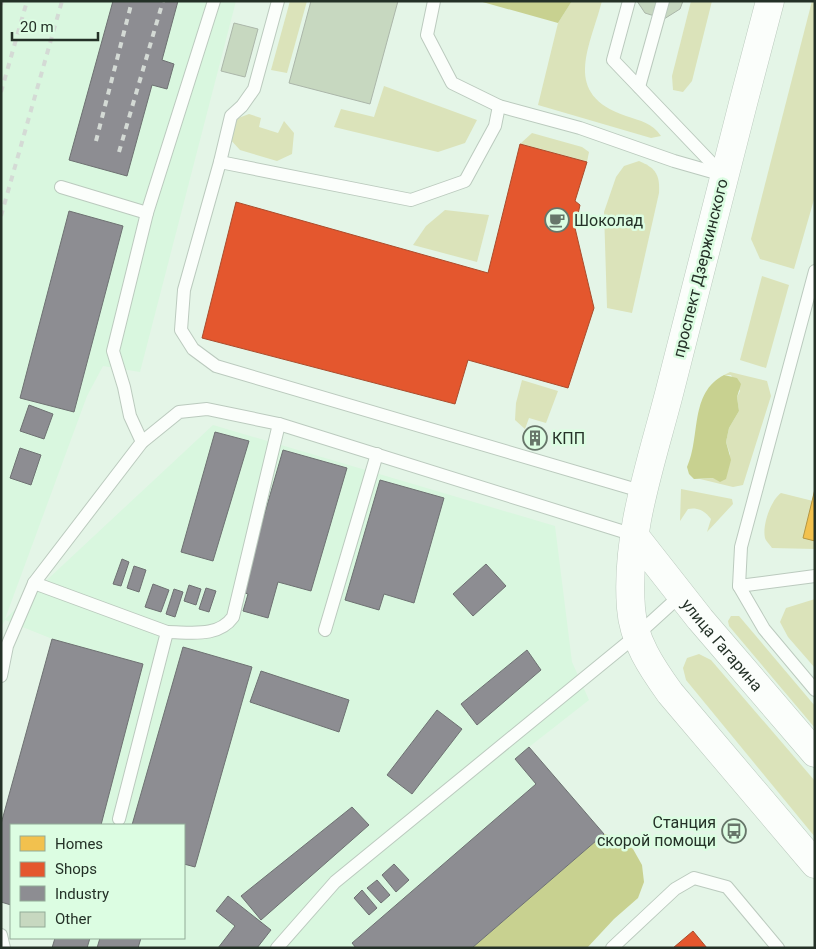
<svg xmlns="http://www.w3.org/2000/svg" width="816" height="949" font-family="Roboto,sans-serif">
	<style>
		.built { fill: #d9f7df }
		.green { fill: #dbe3ba }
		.forest { fill: #c8d190 }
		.homes { fill: #f2c14e; stroke: #b49642 }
		.shops { fill: #e4572e; stroke: #aa4c2c }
		.industry { fill: #8d8d92; stroke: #6e7172 }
		.building { fill: #c7d8c0; stroke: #abb6a9 }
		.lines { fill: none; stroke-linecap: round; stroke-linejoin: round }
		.service-casing { stroke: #bbcabe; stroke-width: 14 }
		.primary-casing { stroke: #bbcabe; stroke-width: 29 }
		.service { stroke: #fbfefb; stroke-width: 12 }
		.primary { stroke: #fbfefb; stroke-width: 28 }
		.rail { stroke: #d4dad5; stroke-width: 4; stroke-dasharray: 6 6; stroke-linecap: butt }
		.labels { text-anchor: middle; stroke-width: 5; stroke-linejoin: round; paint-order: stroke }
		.poi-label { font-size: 16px; fill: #243127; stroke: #dcfde2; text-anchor: start }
		.street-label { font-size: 16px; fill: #243127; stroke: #dcfde2 }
	</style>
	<rect width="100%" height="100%" fill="#e4f5e7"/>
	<polygon class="built" points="1,1 236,1 140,372 103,366 87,396 5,619 213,425 555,526 572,662 589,700 529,747 604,834 472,948 87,948 90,938 184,938 184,825 101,825 143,664 55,640 5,620 1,628"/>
	<g class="green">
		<polygon points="290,1 307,1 287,73 271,70"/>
		<path d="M572,1H602C589,50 562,94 626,116C641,121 652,123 661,136L651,138L538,105L558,23Z"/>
		<polygon points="691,1 712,1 692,81 683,92 673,90 672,76"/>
		<polygon points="812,1 815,1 815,196 794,269 760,259 751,239"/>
		<polygon points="384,86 477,120 465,143 438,152 334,127 341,109 374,117"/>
		<polygon points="249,114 261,118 259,127 278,133 284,121 294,133 292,154 277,161 240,150 228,137 233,120"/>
		<polygon points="532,133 582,147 589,152 587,162 520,144"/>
		<path d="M639,161C656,168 660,175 659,193L632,313L607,308L604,212L616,177L624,166Z"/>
		<polygon points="445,210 489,215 477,262 413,245 426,226"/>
		<polygon points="762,276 789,285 766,368 740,360"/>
		<polygon points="730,372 767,381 771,396 743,485 733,487 700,479 714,478 720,481 730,454 726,442 729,428 739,411 737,397 740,391 731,375 724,375"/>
		<polygon points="522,380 558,391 546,423 529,418 525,429 515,420 516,403"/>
		<path d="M681,489L732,499L733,504L707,532L711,519C705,511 698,507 688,509L680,521Z"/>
		<path d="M781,493L813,501L815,549L772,548C770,545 766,541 765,538C762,525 771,500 781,493Z"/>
		<polygon points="815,599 815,668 788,637 780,622 786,608"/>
		<polygon points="731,616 739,616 815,706 815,728 729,626 728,621"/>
		<polygon points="699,654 711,660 815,781 815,837 686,680 683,668 687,658"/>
	</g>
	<g class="forest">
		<polygon points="479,1 572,1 558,23"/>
		<path d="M724,375L737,378L741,384L737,397L739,411L729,428L726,442L731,460L726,479L720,482L713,478L694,479L689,474L687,467C701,437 689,393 724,375Z"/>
		<polygon points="604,834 618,837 633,849 642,865 644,882 638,898 614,919 587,948 472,948"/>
	</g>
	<polygon class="homes" points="815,489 815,541 803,538"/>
	<g class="shops">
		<polygon points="520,144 587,162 575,201 580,205 575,228 594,308 568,388 468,360 455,404 202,338 236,202 488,273"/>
		<polygon points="693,931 707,948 673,948"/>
	</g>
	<g class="industry">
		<polygon points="113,1 178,1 162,60 174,64 167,89 152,85 127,176 69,160"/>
		<polygon points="69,211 123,226 74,412 20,398"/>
		<polygon points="29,405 53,414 44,439 20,431"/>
		<polygon points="215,432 249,441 213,561 181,552"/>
		<polygon points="20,448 41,455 31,485 10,478"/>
		<polygon points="283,450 347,468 311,591 278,582 268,618 243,611 248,594 242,592"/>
		<polygon points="380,480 444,498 414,603 384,594 379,610 345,600"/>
		<polygon points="122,559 129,562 121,586 113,584"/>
		<polygon points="486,564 506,586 473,616 453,594"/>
		<polygon points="134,566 146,570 139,592 127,588"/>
		<polygon points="153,584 169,590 161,612 145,607"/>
		<polygon points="189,585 201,589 196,605 184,601"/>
		<polygon points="206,588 216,591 209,612 199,609"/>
		<polygon points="174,589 183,592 175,617 166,614"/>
		<polygon points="52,639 143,664 101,825 11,825 11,905 1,902 1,824"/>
		<polygon points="183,647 252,667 195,867 184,864 184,825 132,825"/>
		<polygon points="527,650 541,670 477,725 461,704"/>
		<polygon points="261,671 349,700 339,732 250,702"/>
		<polygon points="437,710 462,729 412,794 387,775"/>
		<polygon points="529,747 604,834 472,948 356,948 352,943 536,784 515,759"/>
		<polygon points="352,807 369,825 261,920 241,896"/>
		<polygon points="394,864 409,880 396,892 382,875"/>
		<polygon points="377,880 390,895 381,903 367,888"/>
		<polygon points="362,890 377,908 369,915 354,898"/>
		<polygon points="228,896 271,930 257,948 218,948 235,926 216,911"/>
		<polygon points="55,938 90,938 87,948 52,948"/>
		<polygon points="100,938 141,938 138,948 97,948"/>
	</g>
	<g class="building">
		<polygon points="311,1 398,1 370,104 289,83"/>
		<polygon points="637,1 683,1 680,9 664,19 645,13"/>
		<polygon points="234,23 258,29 245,77 221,71"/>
		<polygon points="532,432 541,435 538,444 529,441"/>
	</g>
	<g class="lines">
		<g class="service-casing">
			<g id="service">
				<polyline points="278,1 254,89 242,106 231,116 220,162 184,290 181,330 193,349 216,366 644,492"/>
				<polyline points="434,1 427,35 452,83 499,106 580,128 674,161 723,175"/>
				<polyline points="629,1 613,60 723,175"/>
				<polyline points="639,87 663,1"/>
				<polyline points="220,162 411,200 465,181 495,126 499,106"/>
				<polyline points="61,187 147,213"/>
				<polyline points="815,271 741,547 739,586 764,629 815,690"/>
				<polyline points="142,442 130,416 124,387 113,351 147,213 214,1"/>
				<polyline points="34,583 167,632 119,819"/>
				<polyline points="739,586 815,576"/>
				<polyline points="325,630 377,454"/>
				<path d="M167,632C190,632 218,638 233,617L279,424"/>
				<polyline points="1,676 7,646 34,583 142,442 179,412 207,409 279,424 634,535"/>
				<polyline points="1,935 4,948"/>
				<polyline points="277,948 335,882 637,635 682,594"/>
				<polyline points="612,948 675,889 694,878 727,887 778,948"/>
			</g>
		</g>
		<g class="primary-casing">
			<g id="primary">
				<path d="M770,1C736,129 703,257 671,386C653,458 625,533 631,608C633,640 652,668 670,693L815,864"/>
				<path id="s1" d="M634,535L700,619L815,753"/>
			</g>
		</g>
		<use href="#service" class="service"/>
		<use href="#primary" class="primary"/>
		<g class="rail">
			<polyline points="1,5 2,1"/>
			<polyline points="1,92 27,1"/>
			<polyline points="96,141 132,1"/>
			<polyline points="119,152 163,1"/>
			<polyline points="1,216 62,1"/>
		</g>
	</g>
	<defs>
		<g id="cafe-ring" transform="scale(1.25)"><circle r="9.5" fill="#dcfde2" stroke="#67766a" stroke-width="1.5"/><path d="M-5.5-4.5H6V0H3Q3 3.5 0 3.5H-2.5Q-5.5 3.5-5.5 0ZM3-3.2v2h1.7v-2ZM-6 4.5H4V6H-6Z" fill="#67766a"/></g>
		<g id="building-ring" transform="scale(1.25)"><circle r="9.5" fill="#dcfde2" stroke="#67766a" stroke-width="1.5"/><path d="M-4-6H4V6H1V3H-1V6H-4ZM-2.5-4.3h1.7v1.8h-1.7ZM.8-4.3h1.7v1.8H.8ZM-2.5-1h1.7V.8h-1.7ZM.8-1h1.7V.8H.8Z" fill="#67766a"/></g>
		<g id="bus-ring" transform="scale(1.25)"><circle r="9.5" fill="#dcfde2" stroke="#67766a" stroke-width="1.5"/><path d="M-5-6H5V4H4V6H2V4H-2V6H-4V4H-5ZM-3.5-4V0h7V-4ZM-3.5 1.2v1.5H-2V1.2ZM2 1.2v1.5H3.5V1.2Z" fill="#67766a"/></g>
	</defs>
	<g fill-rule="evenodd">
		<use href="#cafe-ring" x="557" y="220"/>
		<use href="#building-ring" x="535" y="438"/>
		<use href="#bus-ring" x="734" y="831"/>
	</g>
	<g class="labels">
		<g class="poi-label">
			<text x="574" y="226">Шоколад</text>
			<text x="552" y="444">КПП</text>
			<text x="716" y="828" text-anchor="end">Станция<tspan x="716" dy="18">скорой помощи</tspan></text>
		</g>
		<g class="street-label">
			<text transform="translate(700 268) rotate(-76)" y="6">проспект Дзержинского</text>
			<text dy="6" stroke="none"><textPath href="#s1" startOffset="141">улица Гагарина</textPath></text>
		</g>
	</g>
	<rect width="816" height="949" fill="none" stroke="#243127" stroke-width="5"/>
	<rect x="10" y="824" width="175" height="115" fill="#dcfde2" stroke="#92ab97"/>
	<rect x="20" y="836" width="25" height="15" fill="#f2c14e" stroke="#92ab97"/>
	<text x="55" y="849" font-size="15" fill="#243127">Homes</text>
	<rect x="20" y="862" width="25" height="15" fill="#e4572e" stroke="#92ab97"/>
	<text x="55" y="874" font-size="15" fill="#243127">Shops</text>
	<rect x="20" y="886" width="25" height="15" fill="#8d8d92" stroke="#92ab97"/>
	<text x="55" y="899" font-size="15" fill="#243127">Industry</text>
	<rect x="20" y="912" width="25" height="15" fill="#c7d8c0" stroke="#92ab97"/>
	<text x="55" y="924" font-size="15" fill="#243127">Other</text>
	<path d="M12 32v8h86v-8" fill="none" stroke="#243127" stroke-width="2.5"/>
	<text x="20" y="32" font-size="15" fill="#243127" stroke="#dcfde2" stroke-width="4" paint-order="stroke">20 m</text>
</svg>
